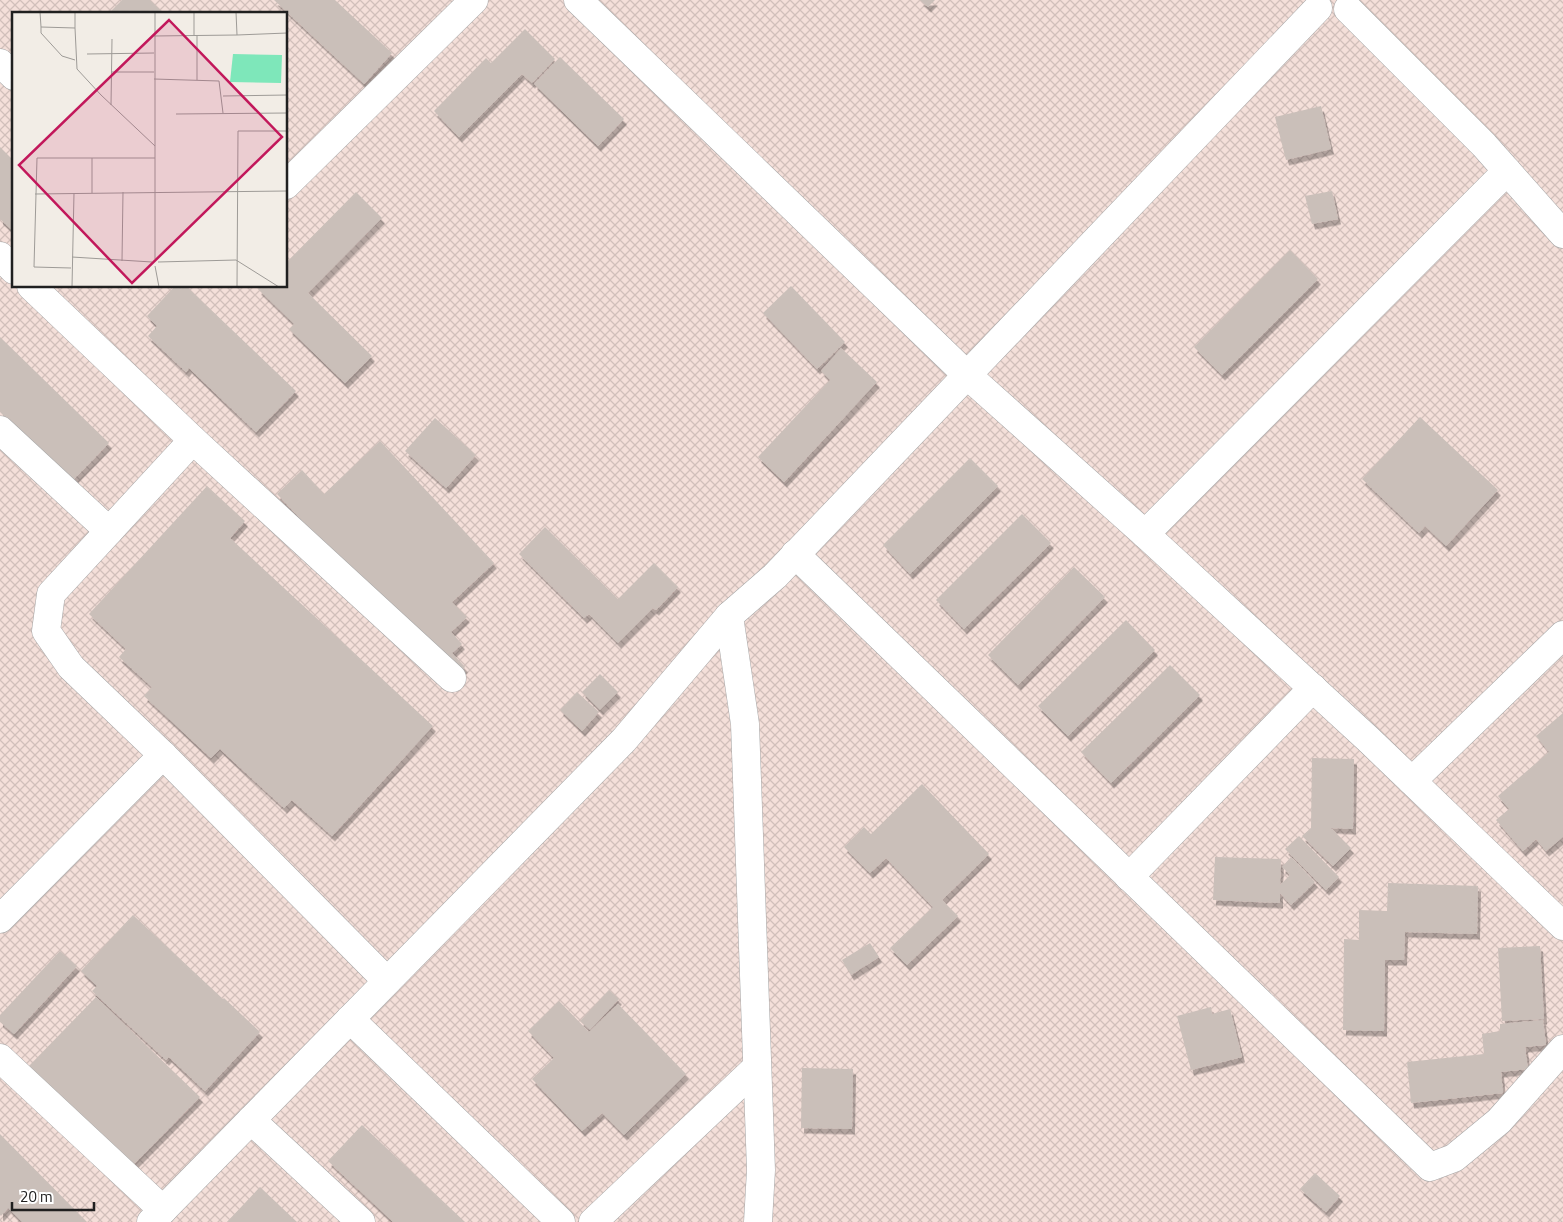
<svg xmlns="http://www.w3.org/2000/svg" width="1563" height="1222" font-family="'Titillium Web',sans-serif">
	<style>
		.military { fill: url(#military-cross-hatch); fill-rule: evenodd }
		.building { fill: #cabfb9; filter: url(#shadow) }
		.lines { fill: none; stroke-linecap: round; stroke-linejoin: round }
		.minor-casing { stroke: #a7a7a7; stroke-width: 29 }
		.minor { stroke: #fff; stroke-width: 28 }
		.inset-road { fill: none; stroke: #9e9b97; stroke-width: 1 }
		.view { fill: #c2185b; fill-opacity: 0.15; stroke: #c2185b; stroke-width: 2.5 }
		.inset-edge { fill: none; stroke: #202020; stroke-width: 2.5 }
	</style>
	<defs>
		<pattern id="military-cross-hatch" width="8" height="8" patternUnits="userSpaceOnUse" patternTransform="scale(1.25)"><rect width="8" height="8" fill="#f4dfd9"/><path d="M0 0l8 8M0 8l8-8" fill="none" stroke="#d1bfba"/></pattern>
		<filter id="shadow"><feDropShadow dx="3" dy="5.5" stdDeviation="0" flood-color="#0004"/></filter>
	</defs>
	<rect width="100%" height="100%" fill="#f2ede6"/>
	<path class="military" d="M0,0H1563V1222H0ZM14,14H286V286H14Z"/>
	<g class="building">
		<polygon points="122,0 150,0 164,14 108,14"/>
		<polygon points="274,0 335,0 392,53 364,84"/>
		<polygon points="920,0 935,0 928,7"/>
		<polygon points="525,29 555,59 532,83 522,74 459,137 434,111 486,58 491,63"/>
		<polygon points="560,57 624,119 598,146 534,84"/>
		<polygon points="1321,106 1331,149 1286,160 1275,117"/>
		<polygon points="0,147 14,161 14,232 0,219"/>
		<polygon points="1332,191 1338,219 1312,224 1305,196"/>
		<polygon points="356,192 382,218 308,293 372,356 345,383 289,329 294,324 258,289 261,286 286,286 286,259 288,261"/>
		<polygon points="1290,250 1318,279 1222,375 1194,347"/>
		<polygon points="175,286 186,286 296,391 256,432 189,368 186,372 148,336 157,326 147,316"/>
		<polygon points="791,286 845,342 817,369 763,313"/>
		<polygon points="0,337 109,443 71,482 0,412"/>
		<polygon points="841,348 877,382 784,482 758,457 830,380 821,371"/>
		<polygon points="1420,417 1498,490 1446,546 1425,526 1419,533 1362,479"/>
		<polygon points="435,418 476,455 446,488 405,451"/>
		<polygon points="380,441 494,563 452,602 467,617 451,632 462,644 452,653 465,667 453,679 277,494 302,470 324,494"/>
		<polygon points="970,458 998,486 910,574 883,545"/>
		<polygon points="207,486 245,521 230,538 433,726 332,836 292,800 284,808 220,749 211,758 144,696 152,687 119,657 126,649 89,614"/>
		<polygon points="1022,514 1051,543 964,629 936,600"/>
		<polygon points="545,527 618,599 654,563 678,587 656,610 653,608 618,643 589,614 584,618 519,554"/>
		<polygon points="1074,567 1105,597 1018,685 988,655"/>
		<polygon points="1126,620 1155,650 1068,736 1038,706"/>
		<polygon points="1170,665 1200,695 1111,783 1081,752"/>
		<polygon points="600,674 618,692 600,710 582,692"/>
		<polygon points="577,692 599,712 582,731 560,710"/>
		<polygon points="1563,713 1563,837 1546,851 1536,839 1523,851 1496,820 1509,809 1498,796 1549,752 1536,736"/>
		<polygon points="1312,758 1354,759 1353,829 1331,828 1351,848 1333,866 1302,836 1311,828"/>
		<polygon points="922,784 989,854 942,900 958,916 907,965 890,948 933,907 886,858 870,873 844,847 864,827 871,834"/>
		<polygon points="1299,836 1339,877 1326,890 1285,849"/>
		<polygon points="1215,857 1281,859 1280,885 1290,875 1282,867 1291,857 1315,882 1291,905 1280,893 1280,903 1213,900"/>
		<polygon points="1388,883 1478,886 1477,934 1405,932 1404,960 1385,960 1384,1031 1343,1030 1344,939 1359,940 1359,910 1387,911"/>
		<polygon points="133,915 223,999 224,998 260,1032 205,1091 169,1057 166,1060 92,991 97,986 81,971"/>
		<polygon points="870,943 879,957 851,975 842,960"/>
		<polygon points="1540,946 1544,1019 1502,1021 1498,948"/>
		<polygon points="60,951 77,966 14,1034 0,1022 0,1015"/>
		<polygon points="609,990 619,999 590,1030 580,1021"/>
		<polygon points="96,997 200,1097 131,1167 28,1067"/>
		<polygon points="559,1001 589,1032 618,1004 686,1074 624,1135 602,1113 582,1131 532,1079 554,1058 528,1031"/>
		<polygon points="1211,1007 1212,1014 1230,1009 1242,1057 1191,1070 1177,1016"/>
		<polygon points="1543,1020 1546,1045 1525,1047 1528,1069 1501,1072 1503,1093 1411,1103 1407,1062 1484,1054 1482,1034 1500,1031 1500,1024"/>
		<polygon points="802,1068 853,1069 852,1129 801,1128"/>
		<polygon points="362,1125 465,1222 393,1222 328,1161"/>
		<polygon points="0,1134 87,1222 22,1222 8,1208 1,1216 0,1215"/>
		<polygon points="1315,1173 1340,1196 1326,1212 1300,1189"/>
		<polygon points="260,1187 297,1222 227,1222"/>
	</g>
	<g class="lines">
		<g class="minor-casing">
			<g id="minor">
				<polyline points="578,0 967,375 1145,534 1368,739 1563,926"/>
				<polyline points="1348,9 1484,145 1563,234"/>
				<polyline points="0,63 14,76"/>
				<polyline points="286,185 474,0"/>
				<polyline points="0,256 14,270"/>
				<polyline points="31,286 193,440 452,678"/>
				<polyline points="0,430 109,531"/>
				<polyline points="193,440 51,594 46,631 71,667 163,755 387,981"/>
				<polyline points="1145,534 1507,171"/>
				<polyline points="795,554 1430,1167 1454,1158 1499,1121 1563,1049"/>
				<polyline points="1412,781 1563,635"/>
				<polyline points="1129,877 1313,688"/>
				<polyline points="0,919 163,755"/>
				<polyline points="350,1019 561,1222"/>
				<polyline points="0,1058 163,1210"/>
				<polyline points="251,1120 361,1222"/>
				<polyline points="151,1222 624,740 729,616"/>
				<polyline points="593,1222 756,1068"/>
				<polyline points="758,1222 761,1170 745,724 729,616 775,576 1318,8"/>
			</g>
		</g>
		<use href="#minor" class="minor"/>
	</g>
	<g transform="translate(12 12)">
		<rect width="275" height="275" fill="#f2ede6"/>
		<path d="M221,42L270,43L269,71L218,70Z" fill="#7ee7ba"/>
		<path class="inset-road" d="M28,0L29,15L63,16L65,57L89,83L143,134V247M143,0V134M182,0V23M29,15V21L50,44L63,48M63,16V0M225,23L275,21M142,24L225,23L224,0M75,42L142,41M100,60H142M142,67L207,69L211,101M185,68V23M211,84L275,83M99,93L100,27M164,102L275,101M80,181V146M23,182L275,179M60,245L140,250M110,249L111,180M146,250L224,248L267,275M143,254L147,275M59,256L22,255L25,146H143M60,275L62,181M225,275L226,119H275"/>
		<path class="view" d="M157,8L270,125L120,271L7,153Z"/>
		<rect width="275" height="275" class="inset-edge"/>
	</g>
	<path d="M12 1202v8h82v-8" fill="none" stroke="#202020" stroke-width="2.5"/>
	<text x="20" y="1202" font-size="15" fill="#202020" stroke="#ffffff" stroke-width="4" paint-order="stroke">20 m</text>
</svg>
